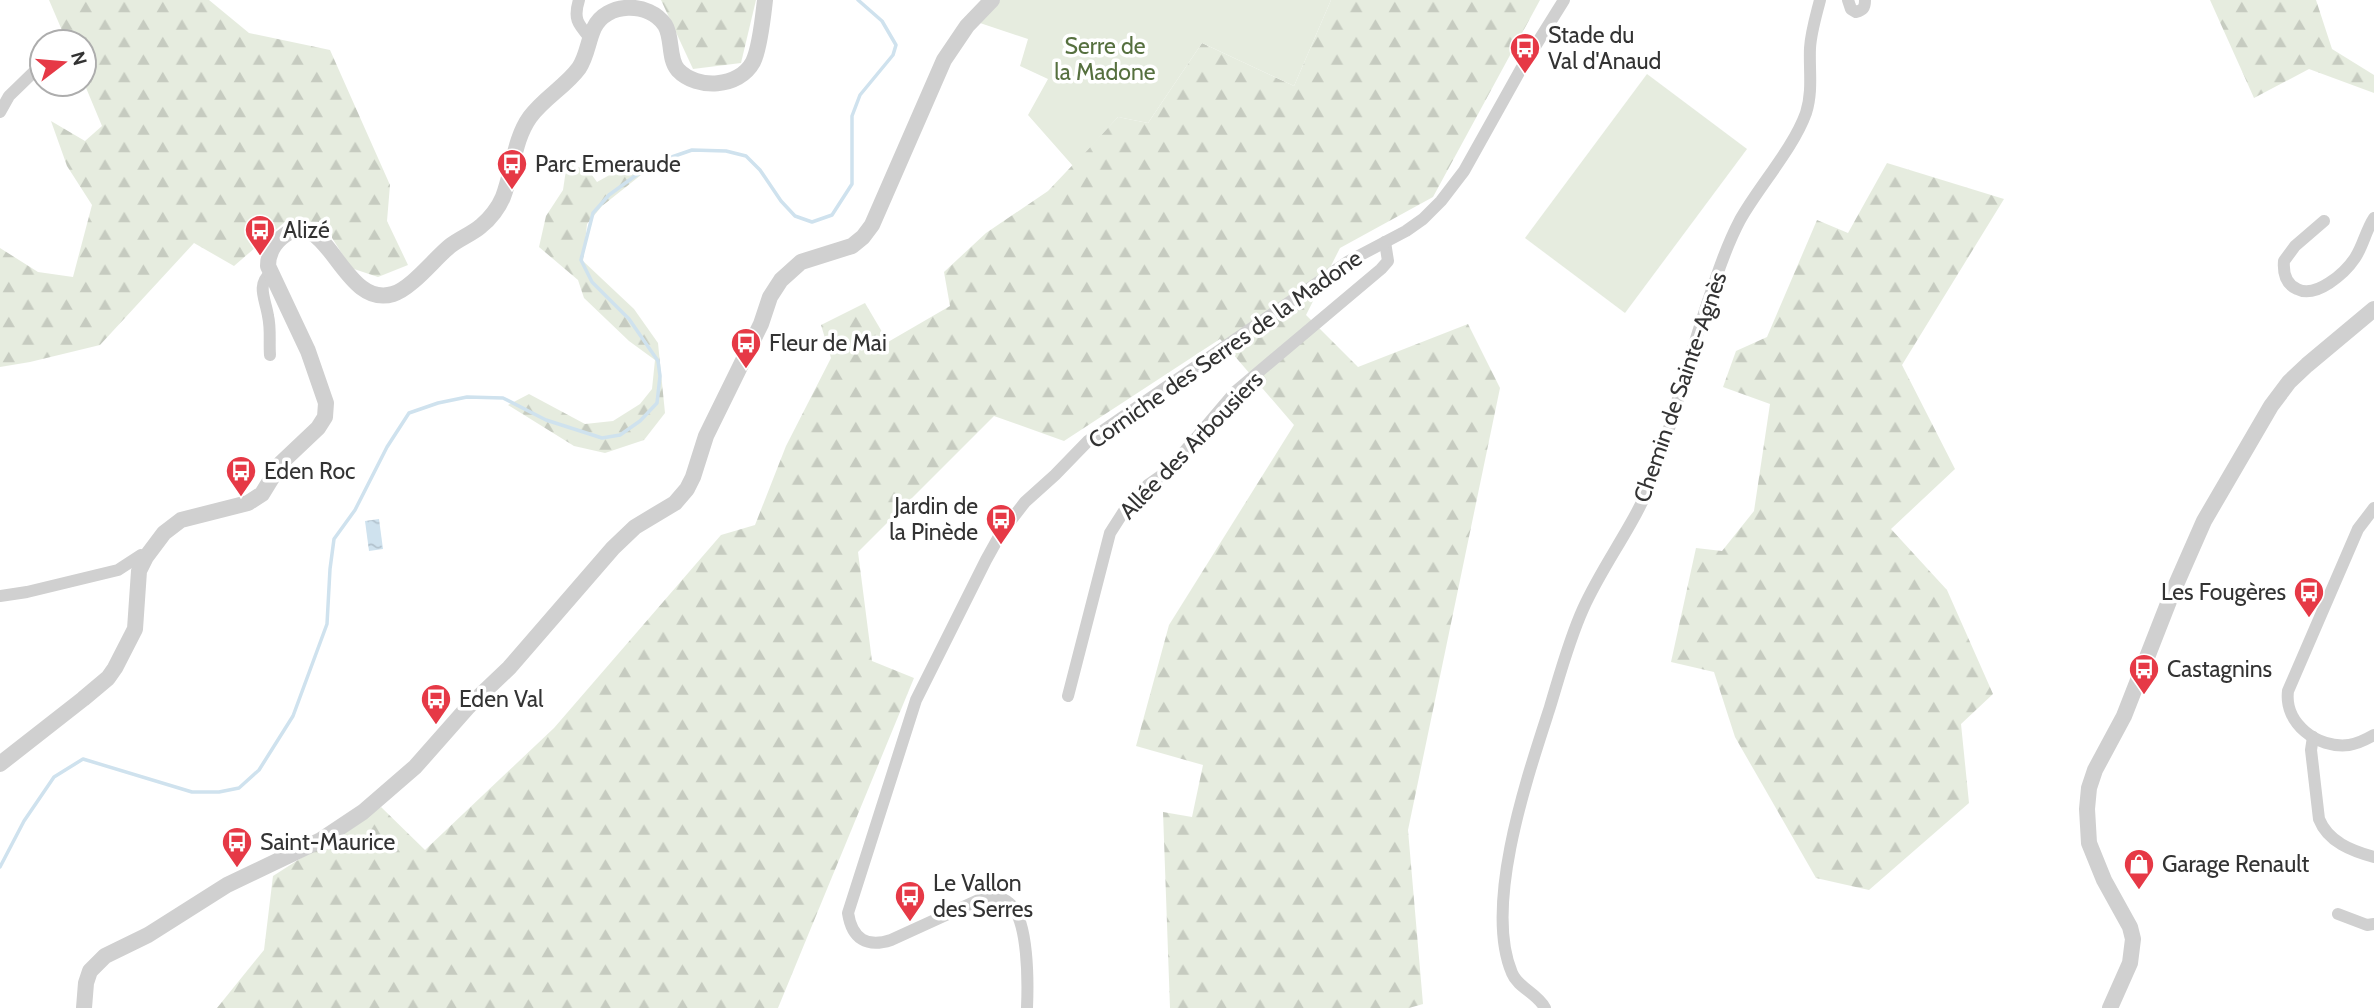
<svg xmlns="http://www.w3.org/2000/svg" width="2374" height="1008" font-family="Cabin,sans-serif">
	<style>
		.forest { fill: url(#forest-firs) }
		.garden { fill: #e6ecdf }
		.water { fill: url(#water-ripples) }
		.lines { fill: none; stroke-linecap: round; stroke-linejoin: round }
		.stream { stroke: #cfe2ee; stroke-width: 3.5 }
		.minor { stroke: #d0d0d0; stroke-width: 12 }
		.tertiary { stroke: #d0d0d0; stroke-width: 16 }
		.labels { text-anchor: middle; stroke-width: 7; stroke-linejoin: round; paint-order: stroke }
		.poi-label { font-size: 23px; fill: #333; stroke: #fff; text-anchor: start }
		.park-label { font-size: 23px; fill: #56703f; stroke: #fff }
		.street-label { font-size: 23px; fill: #333; stroke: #fff }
	</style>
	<defs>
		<pattern id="forest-firs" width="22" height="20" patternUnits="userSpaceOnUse" patternTransform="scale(1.75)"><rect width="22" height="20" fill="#e6ecdf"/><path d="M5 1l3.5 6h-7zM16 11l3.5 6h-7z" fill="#c6cbc0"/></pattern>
		<pattern id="water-ripples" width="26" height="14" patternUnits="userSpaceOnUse" patternTransform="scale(1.75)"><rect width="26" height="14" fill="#cfe2ee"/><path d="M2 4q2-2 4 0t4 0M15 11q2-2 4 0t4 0" fill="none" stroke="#b2c2cd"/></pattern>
	</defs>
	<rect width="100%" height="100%" fill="#fff"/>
	<g class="forest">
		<polygon points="49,0 209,0 249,33 330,50 390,185 387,221 408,265 378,277 351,268 322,222 286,221 234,266 194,243 100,345 30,362 0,367 0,248 38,272 73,277 92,205 67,166 51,121 85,141 102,126 84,83 84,42 67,42"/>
		<polygon points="661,0 756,0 741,63 693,69"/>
		<polygon points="1331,0 1540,0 1433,197 1340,248 1306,315 1358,367 1468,324 1500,388 1408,830 1423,1004 1409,1008 1170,1008 1163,812 1192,817 1203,765 1136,746 1169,625 1294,425 1220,339 1064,441 994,416 858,552 872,661 914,678 778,1008 217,1008 264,950 273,876 381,807 425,850 554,728 721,535 755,525 786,446 831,358 821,325 865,303 888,342 950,306 944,272 986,233 1048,191 1118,117 1148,123 1202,43 1294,86"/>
		<polygon points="2210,0 2316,0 2332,49 2374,75 2374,93 2309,69 2254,98"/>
		<polygon points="633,162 641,175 602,206 587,224 583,261 634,309 658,343 665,413 644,440 605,453 574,446 508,405 529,394 585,424 613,421 640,404 652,389 655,360 629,341 584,298 578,280 539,247 546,216 563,190 567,163 589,171 597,182"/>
		<polygon points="1887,163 2004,199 1902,365 1955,469 1891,529 1947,590 1993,694 1961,724 1969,803 1869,890 1816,878 1735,737 1714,672 1671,662 1696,548 1722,551 1754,511 1770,404 1723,387 1736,351 1767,337 1817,220 1848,233"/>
	</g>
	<g class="garden">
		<polygon points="1000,0 1331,0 1294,86 1202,43 1148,123 1118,117 1073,166 1028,115 1048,79 1020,66 1028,39 977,22"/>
		<polygon points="1647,74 1747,149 1625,313 1525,238"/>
	</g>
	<polygon class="water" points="379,519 383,549 369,551 365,521"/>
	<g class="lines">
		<polyline class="stream" points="0,867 24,821 54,777 83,759 192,792 219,792 239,788 259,770 293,716 327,624 330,569 334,539 355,510 387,447 409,413 438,403 467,397 503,398 546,420 602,438 620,435 640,421 657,403 660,376 658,361 629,319 592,282 581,260 593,213 609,195 635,176 663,160 692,150 726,151 746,156 760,170 781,201 795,216 812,222 832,215 852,184 852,116 860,95 893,55 896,45 882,21 858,0"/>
		<g class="minor">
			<path d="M579,0C573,19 578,24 590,38"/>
			<path d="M1848,0L1851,9L1856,12C1863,10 1865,8 1865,0"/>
			<polyline points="0,112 9,96 42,64"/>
			<path d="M2324,221L2295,246L2284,261C2283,273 2286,284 2297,289C2316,299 2345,273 2355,258C2363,246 2366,230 2374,218"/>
			<path d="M270,355C269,342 271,328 268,316C266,301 256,285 270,274"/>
			<path d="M2374,508L2358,529L2288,691C2284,723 2317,749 2349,745C2358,744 2367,739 2374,735"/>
			<polyline points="0,596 27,592 118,570 141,555 146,557"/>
			<polyline points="1068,696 1110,533 1126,508 1148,485 1168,471 1236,391 1381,269 1388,261 1385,242"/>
			<path d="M2313,737L2311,750L2319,819C2328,842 2352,851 2374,857"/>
			<polyline points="2338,914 2367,925 2374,924"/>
			<path d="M1027,1008C1028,984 1029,919 1009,903C1001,896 992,897 983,898L891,940C867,948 852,939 848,913L916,700L986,560L1001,533L1025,502L1055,475L1088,441L1349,261L1406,231L1423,219L1441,201L1464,171L1521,69L1564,0"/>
			<path d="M1545,1008C1537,993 1518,988 1512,973C1483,905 1528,775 1550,707C1560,674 1569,640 1583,609C1604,562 1637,522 1654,474C1677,410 1692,344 1715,281C1722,260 1730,239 1740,220C1759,186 1793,149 1806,113C1813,91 1809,70 1810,48C1811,32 1816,16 1820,0"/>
		</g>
		<g class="tertiary">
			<path d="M0,764L83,699L108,678L115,668L135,629L139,571L146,557L164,533L181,520L248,503L262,494L281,463L318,428L325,417L326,403L308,351L268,266C268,256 272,246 281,238C327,198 341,310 393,294C412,288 434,259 450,246C460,238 472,234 481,226C490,219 499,207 503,197C513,171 514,139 530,117C544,98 566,86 579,68C587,56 588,41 594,28C606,2 649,1 665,25C673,38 668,59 678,70C697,90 739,88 753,62C760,48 763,17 765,0"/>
			<polyline points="84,1008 86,983 90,971 105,956 148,935 227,885 321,840 363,812 415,767 468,707 509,668 613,548 635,527 675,503 687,489 693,477 706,436 761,324 770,297 781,280 801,262 852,246 863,237 872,225 944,60 967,26 992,0"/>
			<polyline points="2110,1008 2130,963 2133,939 2130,927 2104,880 2089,843 2087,809 2089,788 2095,770 2124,716 2171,596 2204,521 2271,406 2289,382 2307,365 2374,309"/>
		</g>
	</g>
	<defs>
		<g id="bus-pin" transform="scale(1.575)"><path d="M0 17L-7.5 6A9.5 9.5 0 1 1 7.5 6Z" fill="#e63946" stroke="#fff"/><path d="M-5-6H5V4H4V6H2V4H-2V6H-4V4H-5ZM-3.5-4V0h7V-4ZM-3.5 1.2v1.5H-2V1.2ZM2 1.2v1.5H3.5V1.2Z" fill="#fff"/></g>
		<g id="shop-pin" transform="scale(1.575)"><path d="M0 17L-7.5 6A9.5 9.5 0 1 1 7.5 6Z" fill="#e63946" stroke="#fff"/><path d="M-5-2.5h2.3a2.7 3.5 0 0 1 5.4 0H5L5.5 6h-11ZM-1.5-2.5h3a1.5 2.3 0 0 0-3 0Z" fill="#fff"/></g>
	</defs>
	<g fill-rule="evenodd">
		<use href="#bus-pin" x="1525" y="48"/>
		<use href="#bus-pin" x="512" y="164"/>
		<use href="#bus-pin" x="260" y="230"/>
		<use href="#bus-pin" x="746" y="343"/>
		<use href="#bus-pin" x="241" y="471"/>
		<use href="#bus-pin" x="1001" y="519"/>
		<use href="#bus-pin" x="2309" y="592"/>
		<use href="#bus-pin" x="2144" y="669"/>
		<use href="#bus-pin" x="436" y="699"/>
		<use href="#bus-pin" x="237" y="842"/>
		<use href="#shop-pin" x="2139" y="864"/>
		<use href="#bus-pin" x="910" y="896"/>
	</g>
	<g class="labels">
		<g class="poi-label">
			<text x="1548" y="43">Stade du<tspan x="1548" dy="26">Val d'Anaud</tspan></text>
			<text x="535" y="172">Parc Emeraude</text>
			<text x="283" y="238">Alizé</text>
			<text x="769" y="351">Fleur de Mai</text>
			<text x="264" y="479">Eden Roc</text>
			<text x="978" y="514" text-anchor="end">Jardin de<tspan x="978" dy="26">la Pinède</tspan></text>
			<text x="2286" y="600" text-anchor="end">Les Fougères</text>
			<text x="2167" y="677">Castagnins</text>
			<text x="459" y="707">Eden Val</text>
			<text x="260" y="850">Saint-Maurice</text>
			<text x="2162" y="872">Garage Renault</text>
			<text x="933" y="891">Le Vallon<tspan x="933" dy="26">des Serres</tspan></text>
		</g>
		<g class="park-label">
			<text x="1105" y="54">Serre de<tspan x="1105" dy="26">la Madone</tspan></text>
		</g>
		<g class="street-label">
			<text transform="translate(1225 349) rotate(-35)" y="8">Corniche des Serres de la Madone</text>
			<text transform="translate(1680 387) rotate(-71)" y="8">Chemin de Sainte-Agnès</text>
			<text transform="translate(1191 445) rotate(-46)" y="8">Allée des Arbousiers</text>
		</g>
	</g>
	<g transform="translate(63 63) rotate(74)"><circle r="33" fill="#ffffff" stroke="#adadad" stroke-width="2"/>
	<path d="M0-5L12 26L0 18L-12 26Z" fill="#e63946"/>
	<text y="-10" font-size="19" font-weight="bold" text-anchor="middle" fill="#333333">N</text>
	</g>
</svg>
